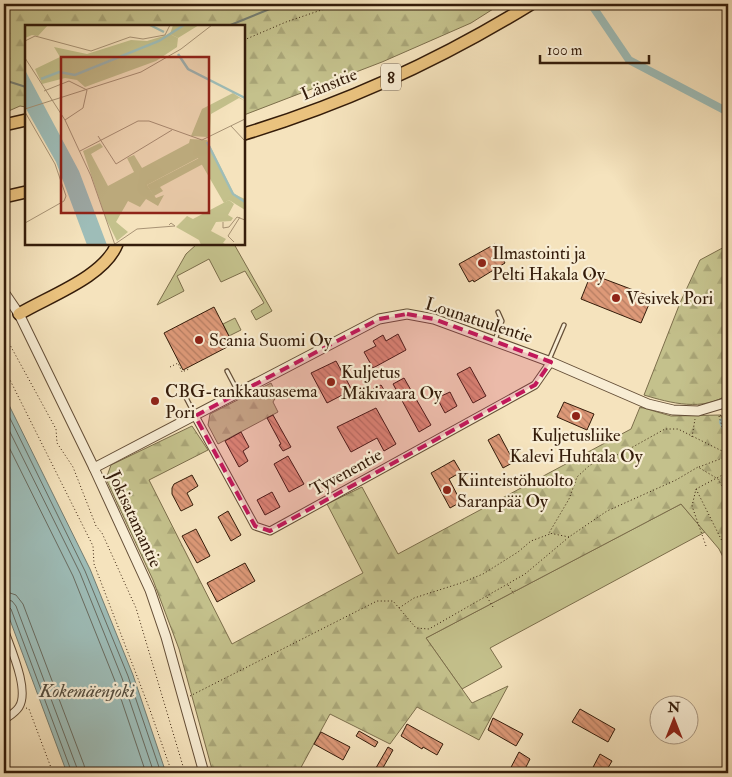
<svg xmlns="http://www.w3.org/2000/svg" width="732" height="777" font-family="'IM FELL Double Pica',serif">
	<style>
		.green { fill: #c4c18c; stroke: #7c6e4b }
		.forest { fill: url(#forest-firs); stroke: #7c6e4b }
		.water { fill: #9ebdb8; stroke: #747d72 }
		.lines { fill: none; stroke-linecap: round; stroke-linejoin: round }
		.shore { stroke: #696c61; stroke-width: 1 }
		.stream { stroke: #747d72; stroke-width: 2 }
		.canal { stroke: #9ebdb8; stroke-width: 8 }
		.building { fill: url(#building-back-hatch); stroke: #341c0a }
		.service-casing { stroke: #644e37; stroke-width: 5.5 }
		.minor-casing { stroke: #644e37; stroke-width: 9 }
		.tertiary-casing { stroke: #644e37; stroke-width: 11 }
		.trunk-casing { stroke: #341c0a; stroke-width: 14 }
		.path { stroke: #341c0a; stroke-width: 1; stroke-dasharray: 1 2.5; stroke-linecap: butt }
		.service { stroke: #f8edd4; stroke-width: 3 }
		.minor { stroke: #f8edd4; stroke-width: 7 }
		.tertiary { stroke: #f8edd4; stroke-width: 9 }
		.trunk { stroke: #eac27e; stroke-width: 11 }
		.marked { fill: #c2185b; fill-opacity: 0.2; stroke: #c2185b; stroke-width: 4; stroke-dasharray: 10 6; stroke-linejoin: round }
		.poi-dot { fill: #8f2418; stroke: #f8edd4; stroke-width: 2 }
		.labels { text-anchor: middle; stroke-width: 4.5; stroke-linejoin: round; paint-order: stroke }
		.shield { fill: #f8edd4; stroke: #6f5b47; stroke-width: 1 }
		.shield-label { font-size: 16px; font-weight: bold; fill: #341c0a }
		.street-label { font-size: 18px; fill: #341c0a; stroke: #f8edd4 }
		.poi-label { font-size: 18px; fill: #341c0a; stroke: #f8edd4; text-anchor: start }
		.water-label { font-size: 19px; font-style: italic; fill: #544c3e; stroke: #f8edd4 }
		.inset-river { fill: none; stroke: #9ebdb8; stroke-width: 2.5 }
		.inset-road { fill: none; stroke: #a89375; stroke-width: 1 }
		.view { fill: #8f2418; fill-opacity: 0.15; stroke: #8f2418; stroke-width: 2.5 }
		.inset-edge { fill: none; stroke: #341c0a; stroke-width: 2.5 }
	</style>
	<defs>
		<pattern id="forest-firs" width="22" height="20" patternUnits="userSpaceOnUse" patternTransform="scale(1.25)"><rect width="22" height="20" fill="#c4c18c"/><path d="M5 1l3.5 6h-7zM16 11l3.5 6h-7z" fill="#a9a577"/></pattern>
		<pattern id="building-back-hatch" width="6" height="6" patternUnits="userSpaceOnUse" patternTransform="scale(1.25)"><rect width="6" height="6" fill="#dd9978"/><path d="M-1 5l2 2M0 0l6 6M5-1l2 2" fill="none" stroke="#b47c61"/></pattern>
	</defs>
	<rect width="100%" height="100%" fill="#f5e3bd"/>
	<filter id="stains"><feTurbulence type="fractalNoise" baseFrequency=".004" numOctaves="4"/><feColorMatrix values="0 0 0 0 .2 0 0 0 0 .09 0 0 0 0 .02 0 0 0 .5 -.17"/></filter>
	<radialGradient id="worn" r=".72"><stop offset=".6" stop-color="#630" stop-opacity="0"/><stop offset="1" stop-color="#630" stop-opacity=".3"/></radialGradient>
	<g class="green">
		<polygon points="197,244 234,244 272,311 256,320 251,311 264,303 245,271 221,282 209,259 177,276 184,291 157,305 186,254"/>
		<polygon points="235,318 241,330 229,336 223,324"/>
		<polygon points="681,504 705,532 490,648 502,667 462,689 426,638"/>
	</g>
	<g class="forest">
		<polygon points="4,4 501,4 471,23 382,62 244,115 244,26 26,26 26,107 20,106 4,113"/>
		<path d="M728,245V394C704,412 670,403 644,395L680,303L700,260Z"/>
		<polygon points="271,383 277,395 273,402 278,412 218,444 208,425 210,414"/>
		<polygon points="640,407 671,416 721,415 728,430 728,567 719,549 681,504 426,638 472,703 508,686 479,740 417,707 390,744 330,714 298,773 213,773 179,649 153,580 106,479 111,465 192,426 208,450 149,480 232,644 363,573 327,504 362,487 398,554 631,429"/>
	</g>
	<polygon class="water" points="4,395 90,569 133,675 166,773 67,773 4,604"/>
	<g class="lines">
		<g class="shore">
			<polyline points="4,406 85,571 128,676 161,773"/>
			<polyline points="4,420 80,573 122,678 154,773"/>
			<polyline points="4,437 73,576 115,681 146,773"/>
			<polyline points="4,591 16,595 23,604 84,765 86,773"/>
			<polyline points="4,599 12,601 16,606 77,768 78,773"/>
			<polyline points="4,605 8,606 11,609 72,773"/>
		</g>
		<g class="stream">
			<polyline points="228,26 282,4"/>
			<polyline points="4,80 26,87"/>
		</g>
		<g class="canal">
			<polyline points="591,4 629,60 728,112"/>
			<polyline points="723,422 728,433"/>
		</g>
	</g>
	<g class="building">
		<polygon points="495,244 505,263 474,282 473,280 469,282 459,264"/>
		<polygon points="591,274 652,297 641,323 581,299"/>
		<polygon points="214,307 233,344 183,370 164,333"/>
		<polygon points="398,334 406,350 373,368 364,352 376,346 373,341 383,335 386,341"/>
		<polygon points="336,361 352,390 327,403 311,373"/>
		<polygon points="470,367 486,396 473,403 457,374"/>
		<polygon points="404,378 431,425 419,432 393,384"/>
		<polygon points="381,385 386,393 373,400 368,392"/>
		<polygon points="450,392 457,406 445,413 437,398"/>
		<polygon points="564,402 594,414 587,430 557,417"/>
		<polygon points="376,408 396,444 384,451 377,438 351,452 337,427"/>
		<polygon points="273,415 291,447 283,451 279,445 281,444 267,418"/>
		<polygon points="241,432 249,447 243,451 248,461 239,467 225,441"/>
		<polygon points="499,434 514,462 503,468 488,440"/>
		<polygon points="288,456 304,484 289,492 274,464"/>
		<polygon points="454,460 461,472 449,479 461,502 450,508 431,473"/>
		<polygon points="192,475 198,486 187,493 193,505 181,511 172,494 172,488 174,484"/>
		<polygon points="272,492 280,507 265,515 257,500"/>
		<polygon points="228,511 241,535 231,541 218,517"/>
		<polygon points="196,529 210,556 197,563 182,536"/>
		<polygon points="245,563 255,581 217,602 207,583"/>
		<polygon points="580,709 615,729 608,742 572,722"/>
		<polygon points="493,718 523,734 516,746 488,730"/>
		<polygon points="407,724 443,744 437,755 423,747 422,749 401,736"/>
		<polygon points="359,731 378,742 375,747 356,736"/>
		<polygon points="321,732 350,747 343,760 314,744"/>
		<polygon points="388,747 393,750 380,773 373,773"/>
		<polygon points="519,752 530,759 523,773 508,773"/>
		<polygon points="600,754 612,761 605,773 590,773"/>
	</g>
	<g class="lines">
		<g class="service-casing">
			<g id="service">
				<polyline points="495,340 502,321 498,312"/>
				<polyline points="549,360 564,325"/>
				<polyline points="227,371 237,390"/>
				<polyline points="183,392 194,413"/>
			</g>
		</g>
		<g class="minor-casing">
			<g id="minor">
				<polyline points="195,416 255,526 270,531 535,385 551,362"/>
				<path d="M4,629C10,647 30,690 19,707C15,713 9,716 4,720"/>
			</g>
		</g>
		<g class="tertiary-casing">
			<g id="tertiary">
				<polyline points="4,292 19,314 94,468 150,590 166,637 204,773"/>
				<polyline points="94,468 379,319 407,314 434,319 551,362 648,404 673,410 698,411 728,402"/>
			</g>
		</g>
		<g class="trunk-casing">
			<g id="trunk">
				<polyline points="4,125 26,120"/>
				<path d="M244,134C344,104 442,59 531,4"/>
				<polyline points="4,197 26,192"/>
				<path d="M19,314C49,296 104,277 117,244"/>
			</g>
		</g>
		<g class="path">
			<polyline points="244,40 286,22 339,4"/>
			<polyline points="4,334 56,429 57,443 73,467 96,526 102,533 136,608 185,773"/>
			<polyline points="170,367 178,363 182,372 189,369"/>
			<polyline points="4,368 93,546 94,564 150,710 172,773"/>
			<polyline points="719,416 728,447"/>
			<polyline points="720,416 728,412"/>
			<polyline points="692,437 695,419"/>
			<polyline points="699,467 728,456"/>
			<polyline points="696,489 728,553"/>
			<polyline points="569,537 549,533 569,499 577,477 590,465 622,453 665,429 678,429 728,454"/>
			<polyline points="706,546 692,506 696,489 728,472"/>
			<polyline points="508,585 514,594"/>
			<polyline points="487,597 493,607"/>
			<polyline points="399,608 414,598 461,583 483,574 518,552 531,541 550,534"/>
			<polyline points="190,696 377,601 393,601 416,628 429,629 525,574 569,537 607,511 676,480 698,467 718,479 728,497"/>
			<polyline points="26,708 29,709 53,773"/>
		</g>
		<use href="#service" class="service"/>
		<use href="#minor" class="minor"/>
		<use href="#tertiary" class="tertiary"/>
		<use href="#trunk" class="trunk"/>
	</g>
	<path class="marked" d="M407,314L434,319L551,362L535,385L270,531L255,526L195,416L379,319Z"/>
	<g class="poi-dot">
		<circle cx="482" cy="263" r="5"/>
		<circle cx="616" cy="298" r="5"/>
		<circle cx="199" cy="340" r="5"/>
		<circle cx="331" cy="382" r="5"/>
		<circle cx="155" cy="401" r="5"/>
		<circle cx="576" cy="416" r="5"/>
		<circle cx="447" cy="490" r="5"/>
	</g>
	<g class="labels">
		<rect class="shield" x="381" y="63.5" width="20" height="27" rx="4"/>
		<g class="shield-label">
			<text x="391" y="83">8</text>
		</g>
		<g class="street-label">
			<text transform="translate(329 84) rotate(-22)" y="6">Länsitie</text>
			<text transform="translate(479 320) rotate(18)" y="6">Lounatuulentie</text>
			<text transform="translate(346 472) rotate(-29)" y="6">Tyvenentie</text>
			<text transform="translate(135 519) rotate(65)" y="6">Jokisatamantie</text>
		</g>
		<g class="poi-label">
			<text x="492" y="259">Ilmastointi ja<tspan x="492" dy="21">Pelti Hakala Oy</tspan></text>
			<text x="626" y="304">Vesivek Pori</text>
			<text x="209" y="346">Scania Suomi Oy</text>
			<text x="341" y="378">Kuljetus<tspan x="341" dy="21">Mäkivaara Oy</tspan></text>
			<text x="165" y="397">CBG-tankkausasema<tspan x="165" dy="21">Pori</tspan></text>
			<text x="576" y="441" text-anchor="middle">Kuljetusliike<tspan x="576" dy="21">Kalevi Huhtala Oy</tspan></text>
			<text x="457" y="486">Kiinteistöhuolto<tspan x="457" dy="21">Saranpää Oy</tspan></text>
		</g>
		<g class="water-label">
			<text x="87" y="697">Kokemäenjoki</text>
		</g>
	</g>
	<g transform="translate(25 25)">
		<rect width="220" height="220" fill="#f5e3bd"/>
		<path d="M148,0H174L153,13L145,9ZM174,133L178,139L135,162L138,166L129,171L122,160Z" fill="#c4c18c"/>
		<path d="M0,0H23L13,11L7,10L0,13ZM145,9L153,13L152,22L131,36L60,62L52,55L40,53L17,59L10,44L35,32L29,22L62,29L106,15L122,16ZM208,68L220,76L214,73L186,89L185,110L182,112L166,111L177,84ZM165,114L182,115L209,169L220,174V185L204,175L199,178L173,133L122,160L131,173L139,170L133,181L121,174L115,182L103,176L91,197L103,207L92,216L81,194L58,126L75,118L78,122L66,129L83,161L109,147L102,133L109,130L117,143L164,118Z" fill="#c4c18c"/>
		<path d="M204,175L209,179L203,190L208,193L206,196L191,197L186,206L201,214L198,218L202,220H176L174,215L151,202L162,191L168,194Z" fill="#c4c18c"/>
		<path d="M0,45L54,146L82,220H62L31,137L0,82Z" fill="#9ebdb8"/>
		<path class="inset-river" d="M125,0L139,7M153,29L163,44L220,73M16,54L34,47L50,50L134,16L159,0M182,117L208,169L220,177"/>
		<path class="inset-road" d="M0,16L10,11L66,26L105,12L118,14L140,10L145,0M0,33L40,95L66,151L90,220M19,66L44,56L62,65M0,84L116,47L156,24L187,0M0,87L30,139L41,171L39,176L0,198M40,95L58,83L62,65M206,101L220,116M73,111L91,139L147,105M55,126L113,96H124L177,115L220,94M198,197V203L204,202L212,192L220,195M209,217L203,211L215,192M90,219L112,204L150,201L146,198L144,200"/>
		<path class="view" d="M36,32H184V188H36Z"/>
		<rect width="220" height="220" class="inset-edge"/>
	</g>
	<rect width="732" height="777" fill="none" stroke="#f5e3bd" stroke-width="20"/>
	<rect x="5" y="5" width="722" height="767" fill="none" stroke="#341c0a" stroke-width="2.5"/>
	<rect x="10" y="10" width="712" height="757" fill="none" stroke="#341c0a"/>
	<g transform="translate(674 720)"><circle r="24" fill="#f8edd4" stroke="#aa9983"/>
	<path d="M0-4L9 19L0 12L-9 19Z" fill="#8f2418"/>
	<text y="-8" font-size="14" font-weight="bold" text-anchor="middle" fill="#341c0a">N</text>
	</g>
	<path d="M540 55v8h109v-8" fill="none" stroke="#341c0a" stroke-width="2.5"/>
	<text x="547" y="55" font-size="15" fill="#341c0a" stroke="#f8edd4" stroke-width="4" paint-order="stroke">100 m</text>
	<rect width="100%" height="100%" filter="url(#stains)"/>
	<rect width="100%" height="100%" fill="url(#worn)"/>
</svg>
